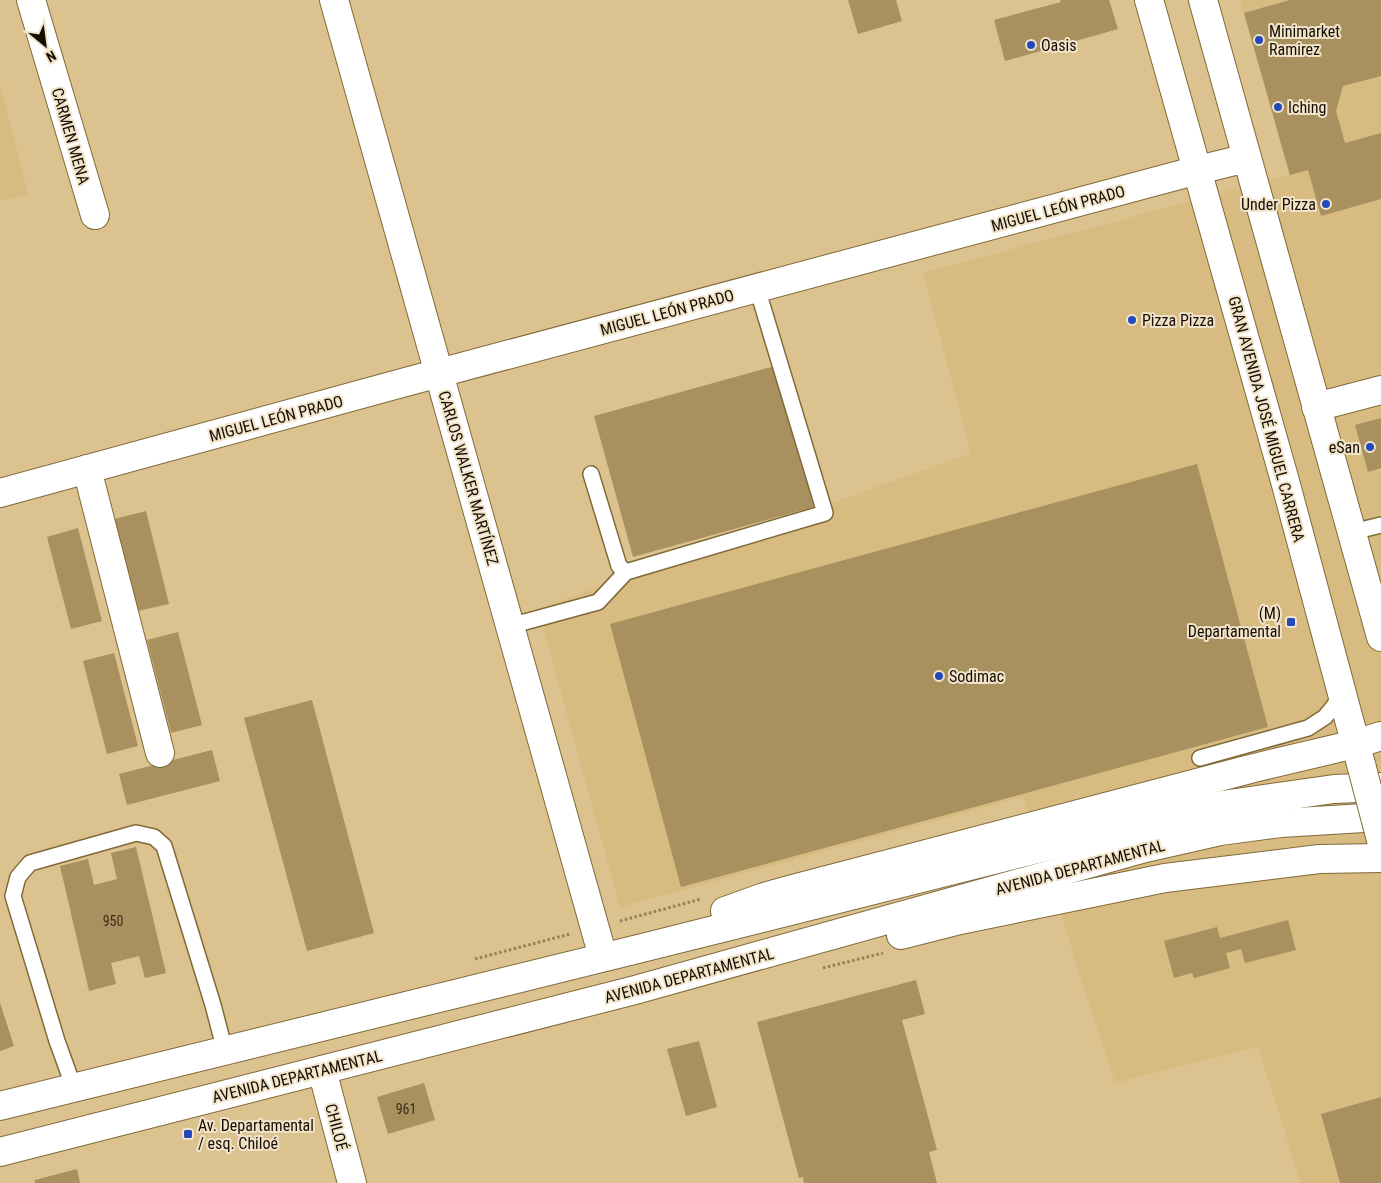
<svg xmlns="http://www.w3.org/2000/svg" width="1381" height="1183" font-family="'Roboto Condensed',sans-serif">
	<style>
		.built { fill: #d7bb80 }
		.building { fill: #a8905f }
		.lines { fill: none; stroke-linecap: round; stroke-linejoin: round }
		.service-casing { stroke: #806a39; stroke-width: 18 }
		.minor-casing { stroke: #806a39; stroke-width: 30 }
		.primary-casing { stroke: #806a39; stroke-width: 30 }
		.path { stroke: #93805b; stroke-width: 3; stroke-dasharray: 2.5 2.5; stroke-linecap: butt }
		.service { stroke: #fff; stroke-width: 15 }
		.minor { stroke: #fff; stroke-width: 28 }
		.primary { stroke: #fff; stroke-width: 28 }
		.primary-bridge-casing { stroke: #806a39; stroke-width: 30; stroke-linecap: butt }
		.primary-bridge { stroke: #fff; stroke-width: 28 }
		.poi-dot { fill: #244ab9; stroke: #f1e4cb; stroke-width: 2 }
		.labels { text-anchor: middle; stroke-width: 4; stroke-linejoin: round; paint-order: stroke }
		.number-label { font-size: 14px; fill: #3a2d18 }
		.poi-label { font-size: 16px; fill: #150c00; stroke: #f1e4cb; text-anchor: start }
		.street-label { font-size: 16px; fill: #150c00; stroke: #f1e4cb }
	</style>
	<rect width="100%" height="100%" fill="#dbc28f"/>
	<g class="built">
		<polygon points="1240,0 1381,0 1381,1183 1301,1183 1258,1047 1115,1083 1023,797 620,907 538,609 971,453 923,273 1289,175"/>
		<polygon points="0,83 28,194 0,201"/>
	</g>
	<g class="building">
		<polygon points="848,0 896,0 902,21 858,34"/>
		<polygon points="1060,0 1109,0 1118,29 1005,61 994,20 1061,2"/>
		<polygon points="1290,0 1381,0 1381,76 1343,86 1336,111 1345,143 1381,133 1381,199 1321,216 1308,170 1290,175 1244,13"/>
		<polygon points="775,366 814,507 633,557 594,416"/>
		<polygon points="1381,418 1381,468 1368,472 1355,425"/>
		<polygon points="1197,464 1268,727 681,887 610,624"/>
		<polygon points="146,511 169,604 138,611 114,519"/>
		<polygon points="78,528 102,621 71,629 47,537"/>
		<polygon points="178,632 202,725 171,733 147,640"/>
		<polygon points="114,653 138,746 107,754 83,661"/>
		<polygon points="312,700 374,933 307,951 244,718"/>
		<polygon points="212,750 220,781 127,805 119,774"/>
		<polygon points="136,847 166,973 145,978 139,956 111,963 116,984 89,991 60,866 88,859 94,885 117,879 111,853"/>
		<polygon points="1288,920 1296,950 1245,963 1241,949 1226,953 1230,968 1194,978 1192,973 1174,978 1164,941 1217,927 1220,938"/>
		<polygon points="916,980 925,1014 902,1020 937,1150 929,1152 937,1183 804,1183 803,1177 799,1178 757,1022"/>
		<polygon points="0,1003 14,1046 0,1051"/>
		<polygon points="699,1041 717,1107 686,1116 667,1049"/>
		<polygon points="424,1083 435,1120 388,1134 377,1097"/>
		<polygon points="1381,1097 1381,1183 1340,1183 1321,1114"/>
		<polygon points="77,1169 80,1183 35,1183 35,1180"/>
	</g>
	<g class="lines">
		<g class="service-casing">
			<g id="service">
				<polyline points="591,474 619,566 626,572 825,513 757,288"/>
				<polyline points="1352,532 1381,525"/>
				<polyline points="510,626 598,602 626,572"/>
				<polyline points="1200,758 1308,728 1325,717 1334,706 1341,693"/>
				<polyline points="74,1088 57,1041 13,896 18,877 30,863 136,833 154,837 164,846 213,1005 225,1051"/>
			</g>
		</g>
		<g class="minor-casing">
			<g id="minor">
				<polyline points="31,0 95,215"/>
				<polyline points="334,0 603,957"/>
				<polyline points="1316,407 1381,390"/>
				<polyline points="87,469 160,753"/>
				<polyline points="0,493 402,383 1198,170 1247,158"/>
				<polyline points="322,1070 352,1183"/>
			</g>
		</g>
		<g class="primary-casing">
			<g id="primary">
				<polyline points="1149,0 1285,481 1362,768"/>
				<polyline points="1203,0 1381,637"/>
				<polyline points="725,911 764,897 789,890 1254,768 1355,744 1381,736"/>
				<polyline points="901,935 960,920 1165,878 1319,859 1381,858"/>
				<polyline points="0,1106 646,947 1201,808 1334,789 1381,787"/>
				<polyline points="0,1152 635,990 1145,848 1220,831 1281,823 1381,817"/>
			</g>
		</g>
		<g class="path">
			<polyline points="620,921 701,899"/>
			<polyline points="475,959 570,934"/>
			<polyline points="823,968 883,953"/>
		</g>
		<use href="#service" class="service"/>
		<use href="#minor" class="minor"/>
		<use href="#primary" class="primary"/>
		<g class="primary-bridge-casing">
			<polyline id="primary-bridge" points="1362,768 1381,840"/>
		</g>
		<use href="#primary-bridge" class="primary-bridge"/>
	</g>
	<g class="poi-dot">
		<circle cx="1259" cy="40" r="5"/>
		<circle cx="1031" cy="45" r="5"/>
		<circle cx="1278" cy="107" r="5"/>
		<circle cx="1326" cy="204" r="5"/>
		<circle cx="1132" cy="320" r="5"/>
		<circle cx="1370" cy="447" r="5"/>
		<rect x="1286" y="617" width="10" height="10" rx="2.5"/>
		<circle cx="939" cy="676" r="5"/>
		<rect x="183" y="1129" width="10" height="10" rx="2.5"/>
	</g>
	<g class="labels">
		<g class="number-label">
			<text x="113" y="926">950</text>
			<text x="406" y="1114">961</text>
		</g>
		<g class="poi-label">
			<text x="1269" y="37">Minimarket<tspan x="1269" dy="18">Ramirez</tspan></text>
			<text x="1041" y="51">Oasis</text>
			<text x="1288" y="113">Iching</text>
			<text x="1316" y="210" text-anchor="end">Under Pizza</text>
			<text x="1142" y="326">Pizza Pizza</text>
			<text x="1360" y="453" text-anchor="end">eSan</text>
			<text x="1281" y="619" text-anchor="end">(M)<tspan x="1281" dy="18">Departamental</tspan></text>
			<text x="949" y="682">Sodimac</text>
			<text x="198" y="1131">Av. Departamental<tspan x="198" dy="18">/ esq. Chiloé</tspan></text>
		</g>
		<g class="street-label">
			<text transform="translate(71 136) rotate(74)" y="6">CARMEN MENA</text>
			<text transform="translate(1058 208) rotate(-15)" y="6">MIGUEL LEÓN PRADO</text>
			<text transform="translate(667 312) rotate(-15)" y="6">MIGUEL LEÓN PRADO</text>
			<text transform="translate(276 418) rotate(-15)" y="6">MIGUEL LEÓN PRADO</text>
			<text transform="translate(1267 419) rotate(75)" y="6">GRAN AVENIDA JOSÉ MIGUEL CARRERA</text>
			<text transform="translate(469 478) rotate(74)" y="6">CARLOS WALKER MARTÍNEZ</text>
			<text transform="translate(1080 867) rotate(-15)" y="6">AVENIDA DEPARTAMENTAL</text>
			<text transform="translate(689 975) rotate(-15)" y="6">AVENIDA DEPARTAMENTAL</text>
			<text transform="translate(297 1076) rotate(-14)" y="6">AVENIDA DEPARTAMENTAL</text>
			<text transform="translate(337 1127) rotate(75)" y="6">CHILOÉ</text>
		</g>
	</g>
	<g transform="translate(45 45) rotate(151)" stroke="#f1e4cb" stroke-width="4" paint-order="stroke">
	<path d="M0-4L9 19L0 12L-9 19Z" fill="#150c00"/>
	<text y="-8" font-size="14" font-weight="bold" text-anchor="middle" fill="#150c00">N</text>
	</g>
</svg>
